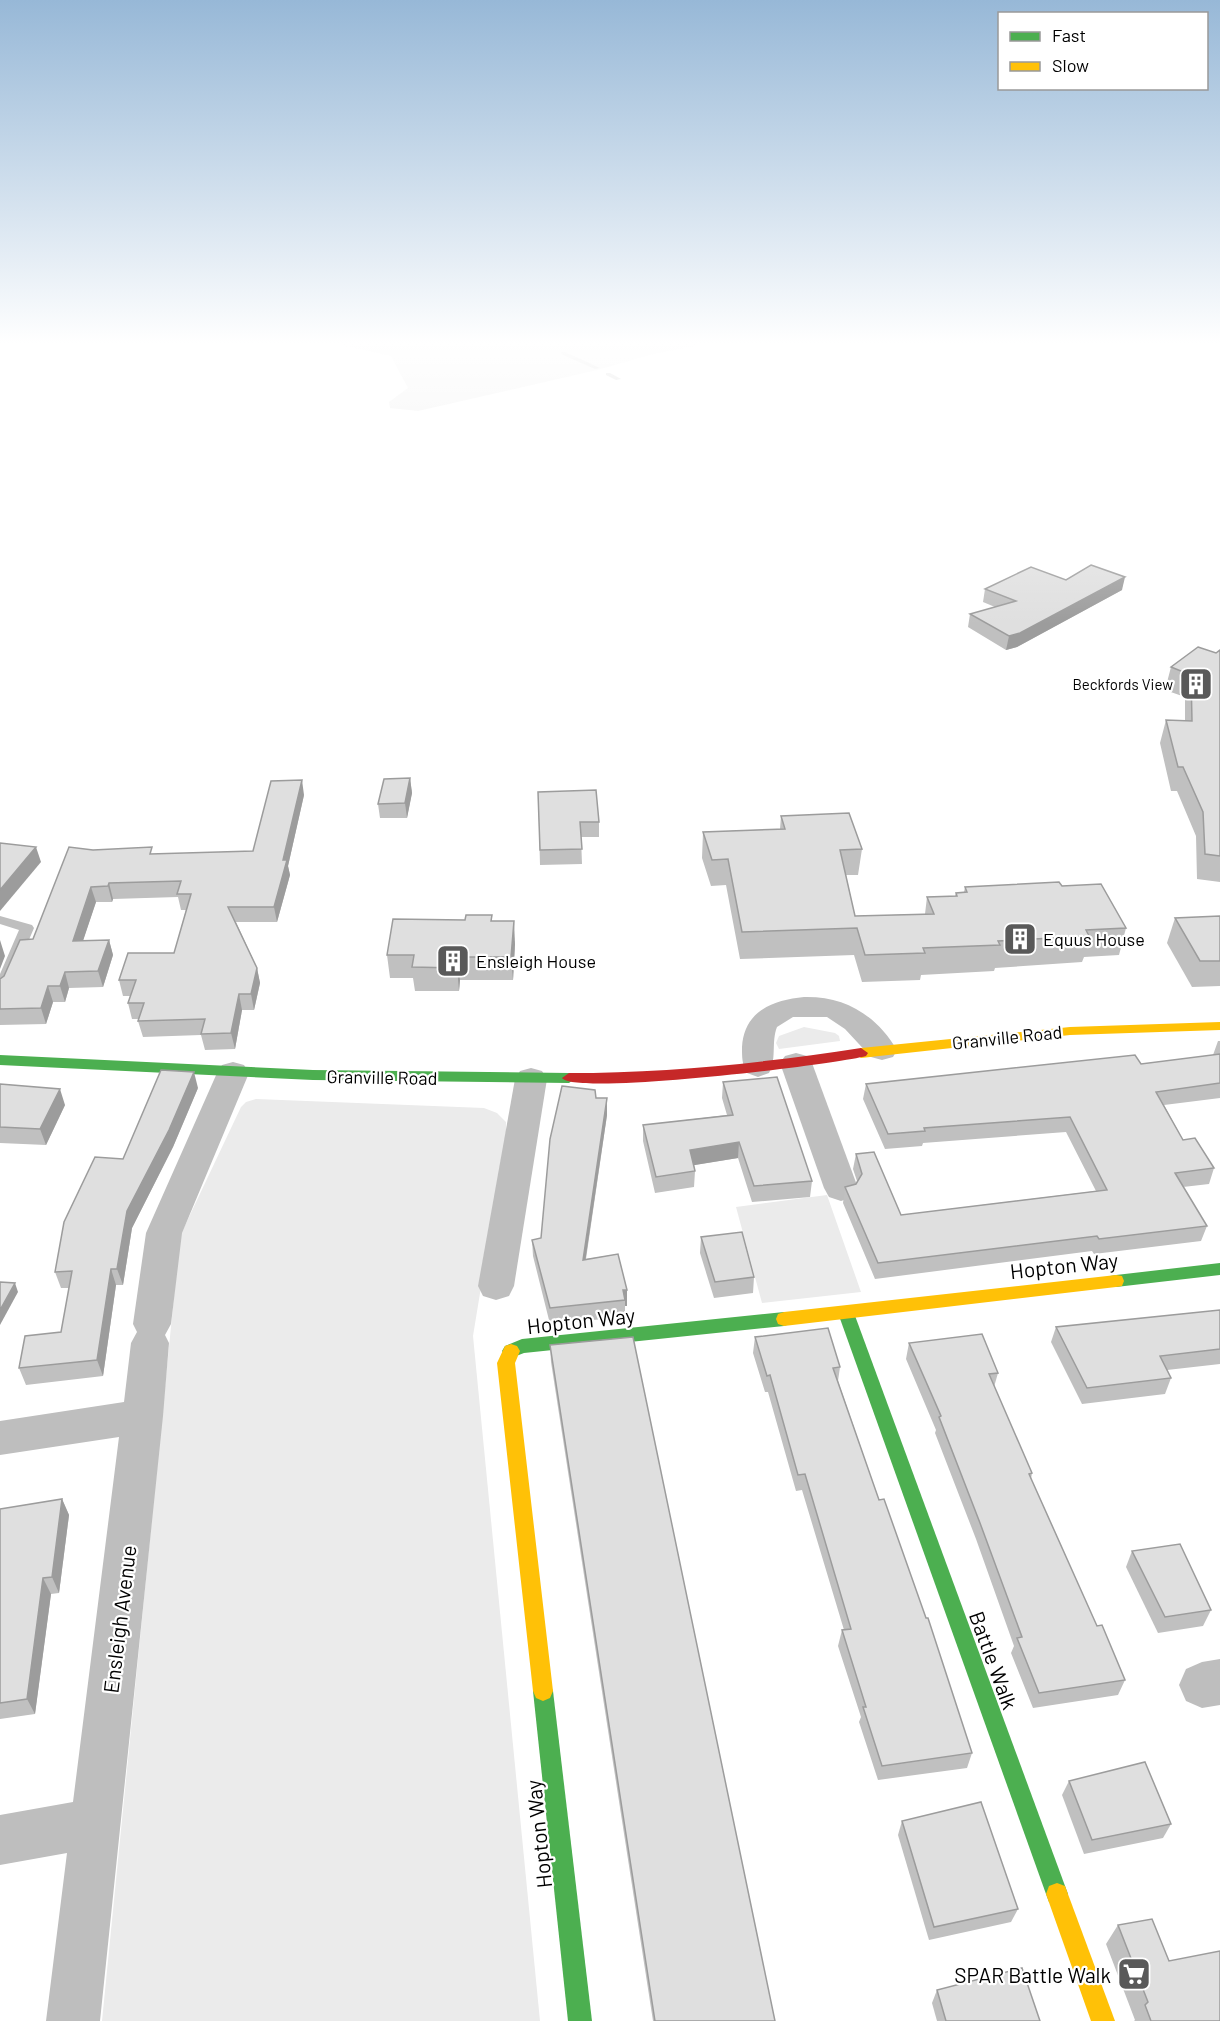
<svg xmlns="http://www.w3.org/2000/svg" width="1220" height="2021" viewBox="0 0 1220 2021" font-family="Barlow,sans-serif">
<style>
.green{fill:#ebebeb}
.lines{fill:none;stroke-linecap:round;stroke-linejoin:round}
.stream{fill:#bebebe;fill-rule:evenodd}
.lane{fill:#bebebe;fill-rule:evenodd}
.street{fill:#bebebe;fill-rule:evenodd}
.fast{fill:#4caf50;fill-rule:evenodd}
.slow{fill:#ffc107;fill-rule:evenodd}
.jam{fill:#c62828;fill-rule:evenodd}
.wall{fill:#c0c0c0}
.shaded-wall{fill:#9c9c9c}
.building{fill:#dfdfdf;stroke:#9c9c9c;stroke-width:1.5}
.labels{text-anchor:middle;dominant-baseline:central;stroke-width:4.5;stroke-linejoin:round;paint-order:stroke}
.far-poi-label{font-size:15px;fill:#000;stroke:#fff;text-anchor:end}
.poi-label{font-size:18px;fill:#000;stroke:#fff;text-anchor:start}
.street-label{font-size:18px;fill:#000;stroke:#fff}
.near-street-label{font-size:21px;fill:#000;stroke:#fff}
.near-poi-label{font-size:21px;fill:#000;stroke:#fff;text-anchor:end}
</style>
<rect width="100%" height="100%" fill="#fff"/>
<g class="green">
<polygon points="327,342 701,342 695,346 653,354 597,370 418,411 390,408 389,402 408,388 391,356"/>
<polygon points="804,1027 835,1033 839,1036 840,1041 779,1049 776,1043 779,1036"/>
<polygon points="256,1099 484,1108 497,1113 506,1122 506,1135 473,1336 540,2021 102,2021 180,1236 241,1107 246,1102"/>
<polygon points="827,1195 861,1292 762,1303 736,1207"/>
</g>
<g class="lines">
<g class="stream">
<polygon points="561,352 565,352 600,368 595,369 561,354"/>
<polygon points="606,373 610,373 621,379 616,380 606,375"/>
</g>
<polygon class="lane" points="0,916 32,925 34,928 7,991 0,996 0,974 19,930 0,924"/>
<g class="street">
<path d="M804,997C845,996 876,1015 897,1050L893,1057L882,1060L871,1057L845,1029L827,1017H793L777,1027C771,1042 777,1060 769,1073L758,1077L747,1073C742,1065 742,1057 742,1047C744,1011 773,1000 804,997Z"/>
<polygon points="796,1053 807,1056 812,1063 858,1188 853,1197 841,1201 829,1197 824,1188 780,1063 785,1056"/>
<polygon points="233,1062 244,1065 249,1073 182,1233 171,1324 165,1335 169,1343 163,1416 100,2021 46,2021 67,1853 0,1865 0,1815 73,1802 119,1437 0,1455 0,1421 124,1402 131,1343 137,1332 133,1324 146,1233 217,1073 222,1065"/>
<polygon points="531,1068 542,1071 547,1079 514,1286 509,1296 496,1300 483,1296 478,1286 515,1079 520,1071"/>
<polygon points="1220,1659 1220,1705 1202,1708 1186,1701 1179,1685 1186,1669 1202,1662"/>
</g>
<g class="fast">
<polygon points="0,1055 313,1070 569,1073 576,1078 569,1083 313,1080 0,1065"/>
<polygon points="1220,1263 1220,1275 1116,1287 1110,1286 1108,1281 1110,1276 1116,1275"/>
<polygon points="846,1306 852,1308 854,1313 1068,1894 1065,1902 1057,1905 1049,1902 1046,1894 838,1313 840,1308"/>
<polygon points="784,1312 790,1314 792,1319 790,1324 784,1326 524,1353 511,1358 505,1356 502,1351 505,1346 522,1339"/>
<polygon points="543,1681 550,1684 553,1691 592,2021 568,2021 533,1691 536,1684"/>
</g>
<g class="slow">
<polygon points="1220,1022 1220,1030 1070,1035 861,1058 854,1053 861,1048 1070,1027"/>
<polygon points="1116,1275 1122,1276 1124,1281 1122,1286 1116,1287 784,1326 778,1324 776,1319 778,1314 784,1312"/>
<polygon points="511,1344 517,1346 520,1351 515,1363 553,1691 550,1698 543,1701 536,1698 533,1691 497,1363 505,1346"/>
<polygon points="1057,1883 1065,1886 1115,2021 1091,2021 1046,1894 1049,1886"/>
</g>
<path class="jam" d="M861,1048L868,1053L866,1056C833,1065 575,1096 562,1078L569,1073C667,1073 764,1063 861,1048Z"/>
</g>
<g class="wall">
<polygon points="1066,580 1122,590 1017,647 1006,650 968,627 970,614 995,607 983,602 985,589"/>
<polygon points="1220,650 1220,882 1197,879 1196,836 1177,791 1171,791 1160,743 1166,720 1185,721 1185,697 1165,690 1171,667 1216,653"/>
<polygon points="410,778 412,793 407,818 380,818 378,804"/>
<polygon points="538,792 599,822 599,837 581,837 582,864 540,865"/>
<polygon points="304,795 288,866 290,875 277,922 236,922 257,968 260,983 254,1010 242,1010 235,1049 205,1050 201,1035 143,1037 138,1021 139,1019 132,1019 128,1003 130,996 123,996 119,980 174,953 186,910 181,910 178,897 113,899 112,902 96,902 83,940 109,940 113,955 103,987 69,988 65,1002 53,1002 46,1024 0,1025 0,979 4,976 33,939 93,850 153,854 253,851"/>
<polygon points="781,816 862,849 858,875 846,875 855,916 925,914 927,897 955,896 956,893 964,892 965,887 1062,886 1126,928 1119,955 1084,957 1082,962 995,968 994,971 921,975 920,980 862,982 854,955 740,959 726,885 711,886 702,858 703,832 780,829"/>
<polygon points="492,915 492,921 515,944 513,980 460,980 459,991 415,991 413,978 390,978 387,955 465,920"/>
<polygon points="1220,916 1220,986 1192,987 1167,943 1175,918"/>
<polygon points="1218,1041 1220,1041 1220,1098 1164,1105 1183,1140 1214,1168 1209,1184 1183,1187 1207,1226 1201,1241 1094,1254 1092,1251 875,1279 843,1203 845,1187 856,1184 857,1181 853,1169 856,1154 901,1215 1096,1191 1066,1132 923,1143 922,1146 885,1149 863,1099 866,1084 1141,1064 1213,1055"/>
<polygon points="723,1082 812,1181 810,1197 752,1202 738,1158 694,1165 695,1171 694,1187 655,1193 643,1141 643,1125 727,1115 722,1098"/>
<polygon points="0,1084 65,1105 46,1145 0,1143"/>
<polygon points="198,1088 173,1147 132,1228 123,1285 116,1285 103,1376 26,1385 19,1368 61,1332 69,1288 61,1288 55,1272"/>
<polygon points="596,1098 607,1115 586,1259 618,1254 627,1306 625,1306 625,1317 550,1324 533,1256 532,1240 541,1238"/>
<polygon points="701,1237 754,1277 753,1293 714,1298 700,1253"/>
<polygon points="1220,1310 1220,1364 1167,1370 1171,1378 1165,1394 1082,1404 1051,1342 1056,1327"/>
<polygon points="755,1337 840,1367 838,1381 879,1500 972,1753 967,1768 878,1780 859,1722 861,1717 838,1646 842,1630 844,1630 802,1490 796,1491 768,1392 765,1392 753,1353"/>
<polygon points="909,1343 998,1373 994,1387 1032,1473 1031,1479 1097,1626 1125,1680 1118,1695 1033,1708 1011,1653 1014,1646 976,1539 935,1433 936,1430 906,1359"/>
<polygon points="550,1345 775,2021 653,2021 551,1362"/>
<polygon points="62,1499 69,1515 59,1593 51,1594 35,1714 0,1719 0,1509"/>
<polygon points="1132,1551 1211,1610 1203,1626 1158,1633 1126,1567"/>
<polygon points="1069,1781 1171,1824 1163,1838 1084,1854 1062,1795"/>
<polygon points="902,1821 1018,1909 1011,1922 929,1940 898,1835"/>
<polygon points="1118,1925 1169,1961 1220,2021 1134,2021 1135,2020 1106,1944"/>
<polygon points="937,1990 1040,2021 937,2021 932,2003"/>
</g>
<g class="shaded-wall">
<polygon points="1125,577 1122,590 1017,647 1006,650 1009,636"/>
<polygon points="410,778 412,793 407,818 405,803"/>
<polygon points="302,780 304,795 288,866 290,875 277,922 274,907 283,860"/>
<polygon points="36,847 41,862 0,911 0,890"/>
<polygon points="109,883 113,899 112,902 108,886"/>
<polygon points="91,887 96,902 78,956 73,941"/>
<polygon points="514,921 515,944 513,980 511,957"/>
<polygon points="0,940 5,956 0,969"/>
<polygon points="109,940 113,955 103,987 98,971"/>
<polygon points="458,957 460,980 459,991 457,968"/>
<polygon points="257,968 260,983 254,1010 251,994"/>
<polygon points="65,972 69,988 65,1002 60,986"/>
<polygon points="48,986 53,1002 46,1024 41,1008"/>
<polygon points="239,994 242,1010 235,1049 231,1033"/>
<polygon points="194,1072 198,1088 173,1147 132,1228 123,1285 117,1269 127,1211"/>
<polygon points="60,1089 65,1105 46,1145 40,1129"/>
<polygon points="607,1098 607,1115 583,1276 583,1260"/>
<polygon points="739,1142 738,1158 689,1166 690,1150"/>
<polygon points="111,1269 116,1285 103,1376 97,1360"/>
<polygon points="15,1283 18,1292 0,1325 0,1310"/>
<polygon points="623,1290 627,1290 627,1306 625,1306 625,1300"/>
<polygon points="62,1499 69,1515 59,1593 52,1577"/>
<polygon points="43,1578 51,1594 35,1714 27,1699"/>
</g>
<g class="building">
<polygon points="1091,565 1125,577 1020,633 1009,636 970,614 1016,601 985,589 1031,567 1066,580"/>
<polygon points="1198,647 1216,653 1220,650 1220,856 1205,854 1203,812 1183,767 1178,767 1166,720 1192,721 1191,675 1171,667"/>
<polygon points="410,778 405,803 378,804 384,779"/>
<polygon points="302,780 283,860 287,860 274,907 228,907 257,968 251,994 239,994 231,1033 201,1034 205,1019 138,1021 144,1003 128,1003 136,980 119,980 128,953 174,953 191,894 177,894 181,881 109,883 108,886 91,887 73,941 109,940 98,971 65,972 60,986 48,986 41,1008 0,1009 0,979 4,976 20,940 33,939 69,847 93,850 152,847 150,854 253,851 271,781"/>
<polygon points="596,790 599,822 580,822 582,849 540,850 538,792"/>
<polygon points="849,813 862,849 840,850 855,916 934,914 927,897 957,896 956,893 967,892 965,887 1059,882 1062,886 1101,884 1126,928 1086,930 1089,936 998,941 1000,945 923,948 925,953 865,955 857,928 742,932 728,859 712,860 703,832 785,829 781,816"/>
<polygon points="0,843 36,847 0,890"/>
<polygon points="466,915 492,915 491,921 514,921 511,957 458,957 457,968 412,967 414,955 387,955 393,919 465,920"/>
<polygon points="1220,916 1220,961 1200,961 1175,918"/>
<polygon points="1220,1054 1220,1083 1156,1092 1183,1140 1195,1138 1214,1168 1175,1173 1207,1226 1099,1239 1097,1236 878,1263 845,1187 856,1184 862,1174 856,1154 874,1152 901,1215 1107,1190 1070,1117 924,1128 925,1131 888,1134 866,1084 1135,1055 1141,1064"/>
<polygon points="161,1070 194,1072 169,1130 127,1211 117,1269 111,1269 97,1360 19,1368 25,1336 61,1332 72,1271 55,1272 64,1222 95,1157 123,1159"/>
<polygon points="777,1077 812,1181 754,1186 739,1142 690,1150 695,1171 656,1177 643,1125 733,1115 723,1082"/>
<polygon points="0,1084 60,1089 40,1129 0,1127"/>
<polygon points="562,1086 595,1090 596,1098 607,1098 583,1260 618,1254 627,1290 623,1290 625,1300 550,1308 532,1240 541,1238 550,1139"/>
<polygon points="742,1232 754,1277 715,1282 701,1237"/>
<polygon points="0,1282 15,1283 0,1310"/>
<polygon points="1220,1310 1220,1349 1160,1356 1171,1378 1087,1388 1056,1327"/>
<polygon points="828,1328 840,1367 833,1368 879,1500 884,1499 926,1618 928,1618 972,1753 882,1766 863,1707 866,1707 842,1630 851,1629 805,1474 798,1475 770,1375 767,1376 755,1337"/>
<polygon points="982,1334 998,1373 989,1374 1032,1473 1029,1474 1097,1626 1102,1625 1125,1680 1039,1693 1017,1638 1022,1637 980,1523 939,1417 941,1416 909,1343"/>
<polygon points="633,1337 775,2021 655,2021 550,1345"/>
<polygon points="62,1499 52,1577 43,1578 27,1699 0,1703 0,1509"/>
<polygon points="1180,1544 1211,1610 1165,1617 1132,1551"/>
<polygon points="1145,1762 1171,1824 1092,1840 1069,1781"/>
<polygon points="981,1802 1018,1909 934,1927 902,1821"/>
<polygon points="1152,1919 1169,1961 1220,1951 1220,2021 1151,2021 1145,2005 1148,2002 1118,1925"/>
<polygon points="1022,1968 1040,2021 946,2021 937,1990"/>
</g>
<linearGradient id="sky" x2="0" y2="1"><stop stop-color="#97b8d7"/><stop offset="0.55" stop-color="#fff"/><stop offset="1" stop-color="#fff" stop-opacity="0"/></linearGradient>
<rect width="1220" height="624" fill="url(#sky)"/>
<defs>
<symbol id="building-square" viewBox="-11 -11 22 22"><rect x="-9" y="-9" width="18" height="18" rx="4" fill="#595959" stroke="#fff"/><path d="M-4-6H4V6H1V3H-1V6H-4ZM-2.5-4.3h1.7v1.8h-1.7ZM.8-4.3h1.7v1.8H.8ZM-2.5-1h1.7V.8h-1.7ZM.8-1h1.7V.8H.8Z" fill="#fff"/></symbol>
<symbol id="supermarket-square" viewBox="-11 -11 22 22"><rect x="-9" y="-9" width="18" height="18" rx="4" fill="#595959" stroke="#fff"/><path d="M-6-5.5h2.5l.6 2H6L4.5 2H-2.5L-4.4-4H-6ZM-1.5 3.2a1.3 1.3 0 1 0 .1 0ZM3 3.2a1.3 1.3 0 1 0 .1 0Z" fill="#fff"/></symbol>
</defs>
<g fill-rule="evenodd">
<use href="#building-square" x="1177" y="665" width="38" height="38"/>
<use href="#building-square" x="1001" y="920" width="38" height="38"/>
<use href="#building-square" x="434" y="942" width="38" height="38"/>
<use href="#supermarket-square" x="1115" y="1955" width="38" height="38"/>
</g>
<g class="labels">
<g class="far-poi-label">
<text x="1173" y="684">Beckfords View</text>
</g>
<g class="poi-label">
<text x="1043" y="939">Equus House</text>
<text x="476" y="961">Ensleigh House</text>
</g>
<g class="street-label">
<text transform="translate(1007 1037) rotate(-6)">Granville Road</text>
<text transform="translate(382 1077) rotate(1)">Granville Road</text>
</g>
<g class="near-street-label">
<text transform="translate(1064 1265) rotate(-6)">Hopton Way</text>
<text transform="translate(581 1320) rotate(-6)">Hopton Way</text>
<text transform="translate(119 1619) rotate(-83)">Ensleigh Avenue</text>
<text transform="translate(994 1660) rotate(70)">Battle Walk</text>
<text transform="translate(538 1834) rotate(-96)">Hopton Way</text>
</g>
<g class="near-poi-label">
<text x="1111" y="1974">SPAR Battle Walk</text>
</g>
</g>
<rect x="998" y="12" width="210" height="78" fill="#ffffff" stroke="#999999" stroke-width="1.5"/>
<rect x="1010" y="32" width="30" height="9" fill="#4caf50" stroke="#999999" stroke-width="1.5"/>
<text x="1052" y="42" font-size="18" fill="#000000">Fast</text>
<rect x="1010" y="62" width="30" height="9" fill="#ffc107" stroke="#999999" stroke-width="1.5"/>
<text x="1052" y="72" font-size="18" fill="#000000">Slow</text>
</svg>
